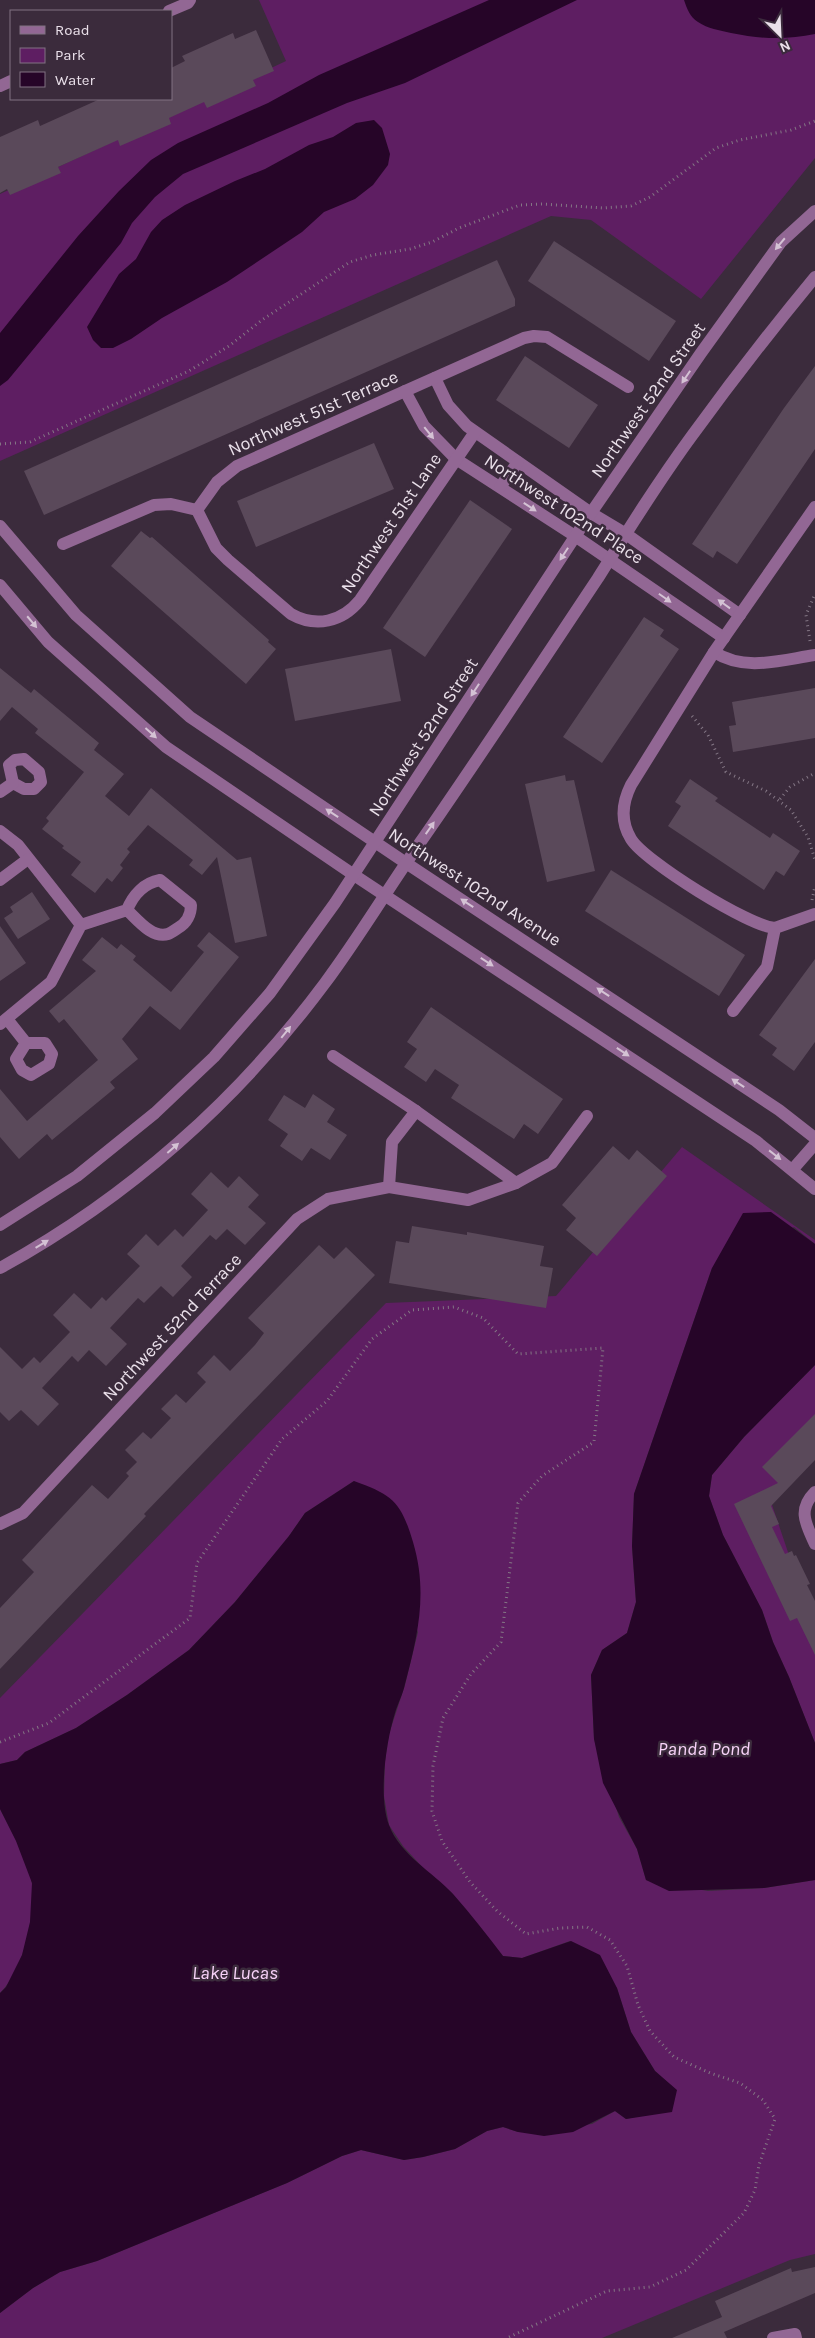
<svg xmlns="http://www.w3.org/2000/svg" width="815" height="2338" viewBox="0 0 815 2338" font-family="Karla,sans-serif">
<style>
.green{fill:#5e1e62}
.water{fill:#260528}
.building{fill:#5a495a}
.lines{fill:none;stroke-linecap:round;stroke-linejoin:round}
.path{stroke:#847785;stroke-width:3;stroke-dasharray:1 4;stroke-linecap:butt}
.minor{stroke:#926794;stroke-width:12}
.oneway{fill:#d4c2d4}
.labels{text-anchor:middle;dominant-baseline:central;stroke-width:5;stroke-linejoin:round;paint-order:stroke}
.street-label{font-size:18px;fill:#eae0ea;stroke:#3b2b3c}
.water-label{font-size:19px;font-style:italic;fill:#f8d3f9;stroke:#3b2b3c}
</style>
<rect width="100%" height="100%" fill="#3b2b3c"/>
<g class="green">
<polygon points="259,0 815,0 815,158 701,299 591,220 551,216 0,461 0,194 286,61"/>
<polygon points="682,1147 815,1240 815,1244 794,1227 712,1268 634,1494 632,1546 636,1602 627,1633 602,1650 591,1675 594,1739 619,1817 637,1849 646,1880 708,1891 764,1888 815,1880 815,2254 790,2260 602,2338 0,2338 0,2313 33,2288 60,2272 97,2261 287,2183 342,2156 361,2150 404,2160 423,2157 455,2149 487,2131 503,2127 518,2132 592,2124 615,2111 626,2119 645,2115 676,2090 655,2071 631,2032 617,1988 570,1941 522,1958 503,1956 452,1893 425,1870 403,1846 389,1825 384,1796 385,1761 389,1734 405,1685 418,1632 354,1481 305,1513 289,1536 235,1602 189,1650 127,1695 76,1728 25,1752 17,1760 0,1764 0,1698 386,1303 556,1296"/>
<polygon points="815,1365 815,1438 769,1496 815,1632 815,1743 789,1677 773,1642 762,1610 723,1535 709,1496 712,1475 744,1437"/>
<path d="M0,1809C10,1829 30,1863 32,1884C35,1917 24,1970 0,1993Z"/>
</g>
<g class="water">
<polygon points="489,0 577,0 405,83 347,103 183,174 155,197 132,223 121,243 8,380 0,386 0,333 78,236 119,191 151,160 178,143 268,103 319,75"/>
<path d="M684,0H815V34C786,40 760,39 731,33C719,30 708,29 698,22C690,17 687,9 684,0Z"/>
<polygon points="374,120 382,128 390,154 388,165 373,185 355,199 324,212 302,232 227,282 162,318 131,339 113,348 101,348 93,340 87,327 119,274 136,259 151,232 162,220 185,205 235,181 265,169 309,145 333,137 356,123"/>
<polygon points="771,1212 815,1244 815,1365 744,1437 712,1475 709,1496 723,1535 762,1610 773,1642 789,1677 815,1743 815,1880 764,1888 669,1891 646,1880 637,1849 603,1783 594,1739 591,1675 602,1650 627,1633 636,1602 632,1546 634,1494 712,1268 743,1213"/>
<path d="M354,1481C393,1495 401,1502 413,1542C428,1592 418,1635 405,1684C403,1694 398,1703 395,1713C386,1742 378,1796 389,1825C400,1855 433,1872 453,1894C471,1914 487,1935 503,1956L522,1958L571,1941L600,1955L617,1988L631,2032L655,2071L677,2090L672,2112L626,2119L615,2111L573,2132L544,2136L518,2132L503,2127L487,2131L455,2149L423,2157L404,2160L361,2150L342,2156L287,2183L97,2261L60,2272L33,2288L0,2313V1993L6,1987L22,1955L30,1922L32,1883L16,1841L0,1809V1764L17,1760L25,1752L76,1728L127,1695L189,1650L235,1602L289,1536L305,1513Z"/>
</g>
<g class="building">
<polygon points="256,30 274,71 253,80 256,86 207,108 204,102 169,118 171,124 120,146 118,140 58,167 61,173 10,195 7,189 0,193 0,137 38,120 40,126 100,99 171,99 171,68 185,61 182,56 233,33 235,39"/>
<polygon points="554,241 676,321 649,361 528,281"/>
<polygon points="497,260 515,299 515,306 44,515 24,471"/>
<polygon points="525,356 598,405 569,448 496,400"/>
<polygon points="815,366 815,449 737,564 717,551 713,558 692,544 784,408"/>
<polygon points="374,443 394,489 256,547 237,501"/>
<polygon points="470,500 512,529 425,657 383,628"/>
<polygon points="141,531 150,538 152,537 202,581 269,640 268,642 276,649 246,684 111,566"/>
<polygon points="644,617 664,630 660,636 679,649 602,763 563,737"/>
<polygon points="391,649 401,701 295,721 285,669"/>
<polygon points="0,668 31,693 34,689 99,743 94,750 124,774 105,796 129,816 151,788 237,860 251,857 267,936 235,943 217,857 202,875 189,865 193,860 148,825 127,849 130,852 120,865 123,868 112,882 107,878 95,893 71,875 81,862 62,848 64,846 42,829 49,821 46,818 84,772 35,733 38,729 12,707 0,721"/>
<polygon points="815,688 815,738 733,752 729,726 736,725 732,702"/>
<polygon points="565,775 566,781 574,780 595,871 547,882 525,784"/>
<polygon points="690,779 718,798 715,801 770,838 773,833 800,851 784,876 776,871 764,890 668,826 681,806 675,802"/>
<polygon points="611,870 745,955 719,996 585,911"/>
<polygon points="32,892 50,919 18,939 4,918 13,912 10,907"/>
<polygon points="0,926 26,963 0,981"/>
<polygon points="209,932 239,957 180,1030 150,1006 122,1039 138,1059 110,1082 115,1088 52,1140 47,1134 19,1159 0,1137 0,1089 27,1121 98,1060 64,1019 59,1023 49,1011 96,971 82,960 102,937 117,949 121,944 136,956 133,960 171,992 204,952 197,946"/>
<polygon points="815,959 815,1042 794,1071 772,1055 777,1048 759,1035"/>
<polygon points="431,1007 563,1099 538,1134 524,1124 514,1139 451,1098 459,1085 435,1069 426,1082 404,1067 417,1049 407,1042"/>
<polygon points="313,1094 335,1109 327,1122 347,1135 330,1160 311,1148 302,1161 280,1146 288,1134 268,1120 284,1095 305,1108"/>
<polygon points="613,1146 629,1160 637,1150 667,1176 597,1256 566,1230 576,1218 562,1205"/>
<polygon points="211,1172 228,1188 239,1176 259,1195 248,1207 266,1223 245,1245 227,1229 216,1240 210,1235 181,1266 192,1277 173,1297 161,1286 144,1303 138,1298 110,1328 127,1344 106,1366 89,1350 78,1362 72,1356 42,1388 59,1404 38,1426 21,1410 9,1421 0,1412 0,1347 22,1369 34,1357 40,1363 70,1332 53,1315 74,1293 91,1309 102,1297 106,1301 140,1266 127,1254 146,1234 158,1246 175,1229 183,1237 208,1210 191,1194"/>
<polygon points="412,1226 467,1235 467,1232 544,1246 540,1266 553,1268 546,1308 389,1283 396,1241 409,1243"/>
<polygon points="319,1245 334,1259 346,1247 375,1275 144,1514 146,1516 0,1669 0,1608 34,1572 22,1560 92,1485 108,1499 129,1476 126,1473 137,1462 125,1450 143,1432 151,1439 171,1418 161,1409 176,1394 186,1403 206,1382 197,1373 214,1355 230,1371 255,1345 264,1333 248,1318"/>
<polygon points="815,1414 815,1460 771,1506 779,1524 772,1527 785,1554 792,1551 794,1556 796,1555 810,1584 807,1585 815,1601 815,1655 797,1618 790,1621 734,1504 778,1483 762,1467"/>
<polygon points="815,2267 815,2293 724,2332 727,2338 672,2338 722,2317 715,2301 791,2268 792,2272"/>
</g>
<g class="lines">
<g class="path">
<polyline points="0,444 30,442 189,371 229,346 262,320 350,262 373,255 410,249 432,242 459,228 520,205 542,204 603,208 631,206 650,197 716,148 740,140 791,130 815,121"/>
<polyline points="810,641 806,615 815,594"/>
<polyline points="692,716 708,735 726,772 766,791 791,810 808,837 815,860"/>
<polyline points="780,799 790,787 815,773"/>
<polyline points="812,900 815,886"/>
<polyline points="0,1742 49,1723 190,1618 197,1563 282,1439 327,1401 372,1339 412,1310 454,1307 483,1318 518,1354 603,1348 594,1442 542,1476 518,1503 501,1642 471,1674 443,1718 433,1766 432,1811 442,1841 470,1882 497,1911 526,1934 560,1928 587,1927 610,1940 627,1966 638,2005 650,2031 674,2057 710,2073 740,2083 763,2100 775,2119 759,2165 755,2190 744,2213 686,2270 650,2287 607,2291 507,2338"/>
</g>
<g class="minor">
<polyline points="169,11 188,3 190,0"/>
<polyline points="0,86 11,81"/>
<polyline points="435,378 448,405 467,426 591,513 626,534 740,615"/>
<polyline points="405,391 424,426 456,459 575,536 724,638"/>
<polyline points="500,487 518,462"/>
<path d="M197,510L216,548L228,560L291,614C316,628 342,622 360,600L475,432"/>
<polyline points="0,526 76,615 190,717 406,863 779,1110 815,1138"/>
<polyline points="63,544 154,505 171,504 197,510 217,482 237,466 524,338 534,336 547,337 628,387"/>
<polyline points="0,585 48,642 166,747 354,875 756,1141 815,1189"/>
<path d="M714,652C745,672 781,660 815,655"/>
<polygon points="24,759 39,772 41,782 34,789 24,789 13,783 9,765 15,760"/>
<polyline points="0,792 13,783"/>
<polyline points="0,831 18,845 81,925"/>
<polyline points="0,880 28,859"/>
<path d="M775,928C750,927 644,861 631,839C620,821 622,803 631,785L714,652L815,507"/>
<polyline points="733,1011 767,967 775,928 815,914"/>
<polyline points="7,1019 26,1043 45,1043 52,1054 49,1064 31,1075 22,1070 16,1059 26,1043"/>
<path d="M0,1024L51,982L81,925L127,910C133,895 144,883 160,880L191,905C191,914 187,923 178,928C175,930 171,933 168,934C152,939 137,919 127,910"/>
<polyline points="333,1056 416,1111 516,1183"/>
<polyline points="793,1169 815,1144"/>
<polyline points="389,1187 392,1142 416,1111"/>
<polyline points="0,1225 77,1176 155,1113 214,1057 270,993 335,903 582,526 701,353 781,242 815,211"/>
<path d="M0,1268C128,1198 238,1100 325,983C360,936 390,885 424,837C483,752 540,665 598,578C628,530 658,482 691,437C731,382 772,329 815,277"/>
<path d="M815,1492C797,1510 806,1524 815,1544"/>
<polyline points="0,1524 23,1513 297,1219 328,1199 389,1187 468,1200 516,1183 552,1163 587,1116"/>
<polyline points="773,2338 795,2334 796,2338"/>
</g>
</g>
<defs><path id="oneway-solid" d="M-6-.8H1V-3.2L6.5 0L1 3.2V.8H-6Z" transform="scale(1.25)"/></defs>
<g class="oneway">
<use href="#oneway-solid" transform="translate(780 244) rotate(130)"/>
<use href="#oneway-solid" transform="translate(686 377) rotate(124)"/>
<use href="#oneway-solid" transform="translate(429 433) rotate(51)"/>
<use href="#oneway-solid" transform="translate(530 507) rotate(33)"/>
<use href="#oneway-solid" transform="translate(564 554) rotate(123)"/>
<use href="#oneway-solid" transform="translate(665 598) rotate(35)"/>
<use href="#oneway-solid" transform="translate(724 604) rotate(-144)"/>
<use href="#oneway-solid" transform="translate(32 622) rotate(50)"/>
<use href="#oneway-solid" transform="translate(475 690) rotate(123)"/>
<use href="#oneway-solid" transform="translate(151 733) rotate(42)"/>
<use href="#oneway-solid" transform="translate(332 813) rotate(-146)"/>
<use href="#oneway-solid" transform="translate(430 828) rotate(-55)"/>
<use href="#oneway-solid" transform="translate(467 903) rotate(-147)"/>
<use href="#oneway-solid" transform="translate(487 962) rotate(33)"/>
<use href="#oneway-solid" transform="translate(603 992) rotate(-146)"/>
<use href="#oneway-solid" transform="translate(286 1032) rotate(-51)"/>
<use href="#oneway-solid" transform="translate(623 1052) rotate(34)"/>
<use href="#oneway-solid" transform="translate(738 1083) rotate(-146)"/>
<use href="#oneway-solid" transform="translate(173 1148) rotate(-41)"/>
<use href="#oneway-solid" transform="translate(775 1155) rotate(38)"/>
<use href="#oneway-solid" transform="translate(42 1244) rotate(-31)"/>
</g>
<g class="labels">
<g class="street-label">
<text transform="translate(648 400) rotate(-55)">Northwest 52nd Street</text>
<text transform="translate(313 413) rotate(-24)">Northwest 51st Terrace</text>
<text transform="translate(564 509) rotate(33)">Northwest 102nd Place</text>
<text transform="translate(391 523) rotate(-56)">Northwest 51st Lane</text>
<text transform="translate(423 737) rotate(-57)">Northwest 52nd Street</text>
<text transform="translate(475 887) rotate(33)">Northwest 102nd Avenue</text>
<text transform="translate(172 1327) rotate(-47)">Northwest 52nd Terrace</text>
</g>
<g class="water-label">
<text x="704" y="1749">Panda Pond</text>
<text x="235" y="1973">Lake Lucas</text>
</g>
</g>
<rect x="10" y="10" width="162" height="90" fill="#3b2b3c" stroke="#817382"/>
<rect x="20" y="26" width="25" height="8" fill="#926794" stroke="#817382"/>
<text x="55" y="35" font-size="15" fill="#eae0ea">Road</text>
<rect x="20" y="48" width="25" height="15" fill="#5e1e62" stroke="#817382"/>
<text x="55" y="60" font-size="15" fill="#eae0ea">Park</text>
<rect x="20" y="72" width="25" height="15" fill="#260528" stroke="#817382"/>
<text x="55" y="85" font-size="15" fill="#eae0ea">Water</text>
<g transform="translate(780 35) rotate(156)" stroke="#3b2b3c" stroke-width="4" paint-order="stroke">
<path d="M0-4L9 19L0 12L-9 19Z" fill="#eae0ea"/>
<text y="-8" font-size="14" font-weight="bold" text-anchor="middle" fill="#eae0ea">N</text>
</g>
</svg>
